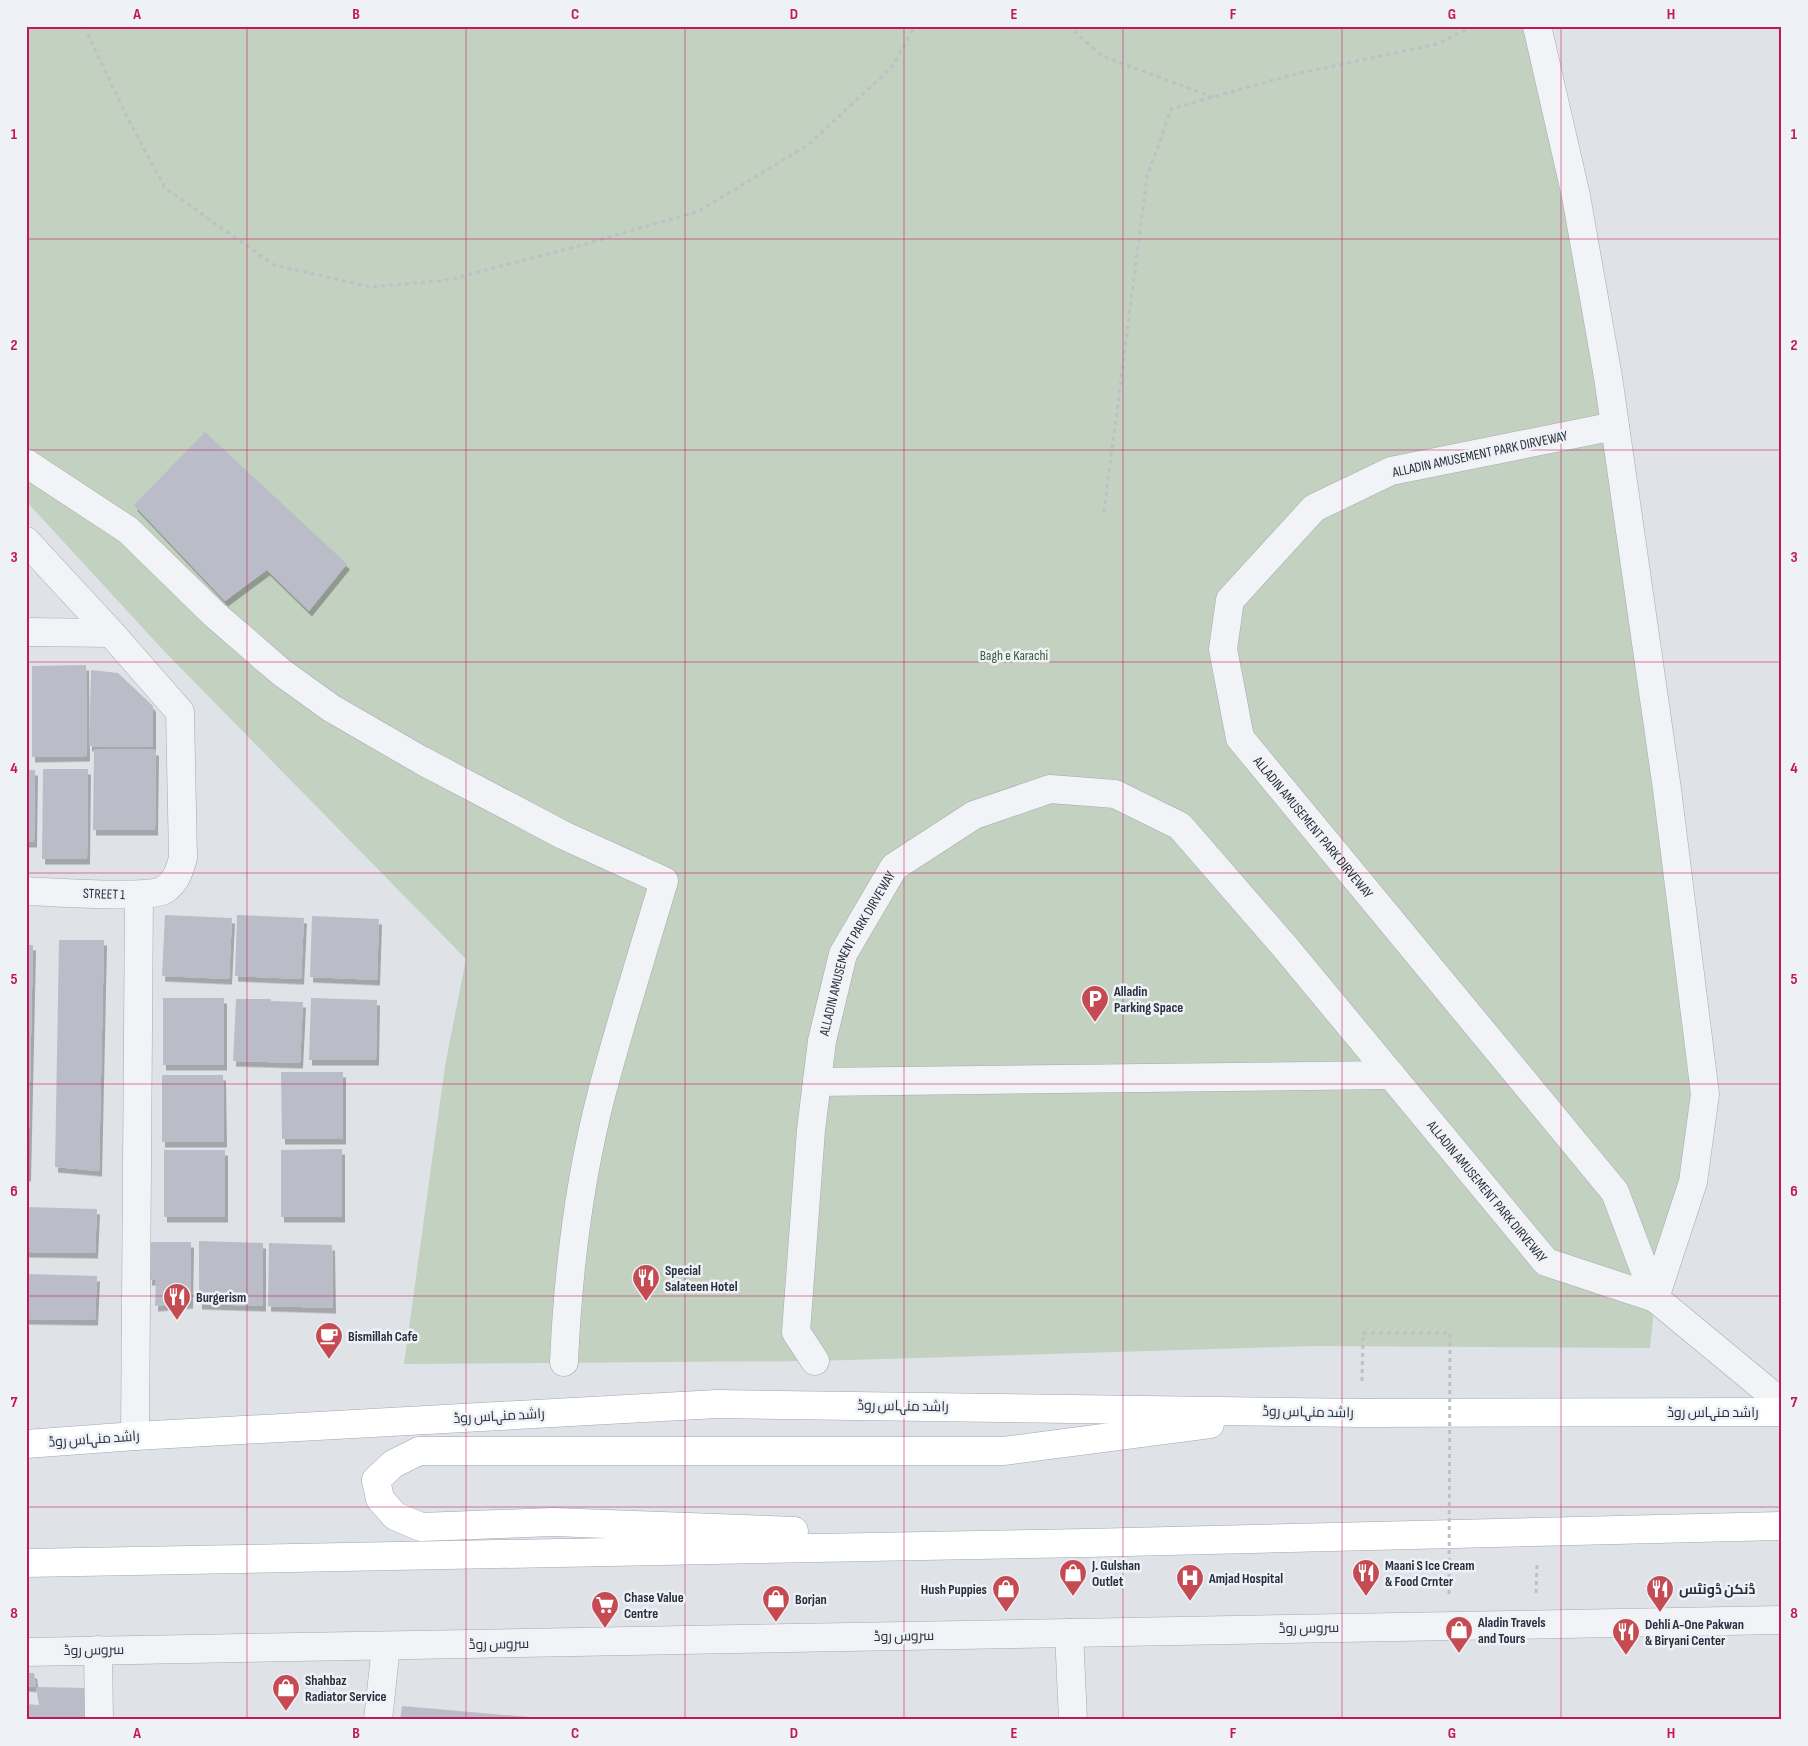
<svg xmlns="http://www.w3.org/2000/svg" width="1808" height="1746" viewBox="0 0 1808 1746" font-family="'Sofia Sans Condensed',Cairo,sans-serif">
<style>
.green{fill:#c3d1c1}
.building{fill:#babdc7;filter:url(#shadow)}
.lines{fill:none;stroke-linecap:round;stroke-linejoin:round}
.minor-casing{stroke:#a5a9b1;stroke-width:29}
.major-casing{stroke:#9fa5b2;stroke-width:29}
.path{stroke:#bec0c6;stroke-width:3;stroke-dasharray:4 4;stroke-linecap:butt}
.minor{stroke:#f2f3f6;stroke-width:28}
.major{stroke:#fff;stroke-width:28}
.path-bridge{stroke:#bec0c6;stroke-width:3;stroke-dasharray:4 4;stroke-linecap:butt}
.grid{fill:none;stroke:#c2185b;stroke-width:1;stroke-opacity:0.55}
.labels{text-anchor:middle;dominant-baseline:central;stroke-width:5;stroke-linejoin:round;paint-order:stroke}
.street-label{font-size:14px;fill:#292f3e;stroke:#eef1f5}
.park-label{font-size:14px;fill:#3a5937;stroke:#eef1f5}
.poi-label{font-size:14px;font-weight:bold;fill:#292f3e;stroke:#eef1f5;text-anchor:start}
.neatline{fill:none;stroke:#c2185b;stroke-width:2}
.grid-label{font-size:16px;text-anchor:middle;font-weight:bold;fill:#c2185b}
</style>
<defs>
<filter id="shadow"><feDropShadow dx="3" dy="5.5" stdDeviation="0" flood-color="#0004"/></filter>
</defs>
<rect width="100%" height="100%" fill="#dfe2e7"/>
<polygon class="green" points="26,26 1537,26 1576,196 1705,1094 1655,1298 1650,1348 1315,1346 815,1361 404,1364 445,1066 466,959 165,652 26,501"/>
<g class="building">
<polygon points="205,432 347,564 309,611 267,570 225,601 134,505"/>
<polygon points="86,665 87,756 32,757 32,666"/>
<polygon points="91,670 118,673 153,706 153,747 89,746"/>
<polygon points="94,749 156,750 155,830 93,830"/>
<polygon points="43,769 88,769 87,859 42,859"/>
<polygon points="26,770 35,770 34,842 26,842"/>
<polygon points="165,915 232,918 229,979 162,976"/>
<polygon points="237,915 304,918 301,979 235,976"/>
<polygon points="312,916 379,919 377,980 310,977"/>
<polygon points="59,940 104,940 99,1171 55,1167"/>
<polygon points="26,945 33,945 28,1176 26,1176"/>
<rect x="163" y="998" width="61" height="67"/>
<polygon points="311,998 377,1000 376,1060 309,1060"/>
<polygon points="236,999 271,999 271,1001 303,1002 300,1063 233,1061"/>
<polygon points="281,1072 343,1072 343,1139 282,1139"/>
<polygon points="162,1075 223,1075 224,1142 162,1142"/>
<polygon points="342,1149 342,1217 281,1217 281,1150"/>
<rect x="164" y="1150" width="61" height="67"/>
<polygon points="26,1207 97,1209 95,1253 26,1252"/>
<polygon points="199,1241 263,1243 263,1306 199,1304"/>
<polygon points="150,1242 191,1242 190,1303 155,1306 156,1280 149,1280"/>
<polygon points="269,1243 332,1245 333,1308 268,1306"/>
<polygon points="26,1274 97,1276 95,1320 26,1319"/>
<polygon points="26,1673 34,1673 36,1687 26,1686"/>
<polygon points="36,1687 89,1688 94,1720 26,1720 26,1704 39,1705"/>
<polygon points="402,1706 540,1718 540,1720 400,1720"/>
</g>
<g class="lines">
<defs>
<g id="minor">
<polyline points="1537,26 1576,196 1608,377 1667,789 1705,1094 1693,1182 1655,1298 1782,1403"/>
<path id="s1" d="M1615,426L1391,471L1314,508L1230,600L1223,649L1240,738L1615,1192L1655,1298"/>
<path d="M26,463L128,530L214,614L281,672L331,708L421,760L563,835L664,881C643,951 621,1021 602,1092C579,1180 568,1271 564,1362"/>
<path d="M26,541L111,633L180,712L183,858C179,872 176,882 164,890C152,899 48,892 26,891"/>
<polyline points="26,632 111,633"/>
<polyline points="817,1082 1391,1075"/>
<path id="s2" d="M815,1361L796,1332L811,1130L822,1041L843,954L894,867L974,815L1050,789L1115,794L1180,826L1285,947L1546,1262L1655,1298"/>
<polyline points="135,1436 139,895"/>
<polyline points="1069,1633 1073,1720"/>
<polyline points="98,1650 99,1720"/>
<polyline points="26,1652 1782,1620"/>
<polyline points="378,1720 386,1646"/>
</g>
<g id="major">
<polyline points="26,1444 135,1436 717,1404 1362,1413 1782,1412"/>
<polyline points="794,1531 553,1522 421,1527 395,1516 380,1499 376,1480 393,1464 419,1451 1003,1451 1210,1424"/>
<polyline points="26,1563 1086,1543 1782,1526"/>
</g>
</defs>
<use href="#minor" class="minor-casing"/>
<use href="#major" class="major-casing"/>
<g class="path">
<polyline points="85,26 90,39 126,115 165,188 274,265 371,287 448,280 575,247 699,211 808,145 891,68 915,26"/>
<polyline points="1068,26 1102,56 1213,97"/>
<polyline points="1104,512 1147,177 1171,109 1291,75 1437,44 1474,26"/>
<polyline points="1362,1381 1363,1333 1450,1333"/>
<polyline points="1536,1593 1537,1562"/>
</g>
<use href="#minor" class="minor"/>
<use href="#major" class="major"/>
<polyline class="path-bridge" points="1449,1594 1450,1333"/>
</g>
<path class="grid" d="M247,26V1720M466,26V1720M685,26V1720M904,26V1720M1123,26V1720M1342,26V1720M1561,26V1720M26,239H1782M26,450H1782M26,662H1782M26,873H1782M26,1084H1782M26,1296H1782M26,1507H1782"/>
<defs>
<symbol id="parking-pin" viewBox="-11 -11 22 30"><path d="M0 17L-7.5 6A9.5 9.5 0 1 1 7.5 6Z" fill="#c64a52" stroke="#eef1f5"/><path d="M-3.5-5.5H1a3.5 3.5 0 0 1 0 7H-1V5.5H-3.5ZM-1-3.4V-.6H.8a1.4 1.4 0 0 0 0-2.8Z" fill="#fff"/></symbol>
<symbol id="restaurant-pin" viewBox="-11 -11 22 30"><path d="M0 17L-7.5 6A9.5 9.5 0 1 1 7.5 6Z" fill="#c64a52" stroke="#eef1f5"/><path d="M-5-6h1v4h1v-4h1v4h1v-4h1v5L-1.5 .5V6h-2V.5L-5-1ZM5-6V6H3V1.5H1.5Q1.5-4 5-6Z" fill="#fff"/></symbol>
<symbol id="cafe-pin" viewBox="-11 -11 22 30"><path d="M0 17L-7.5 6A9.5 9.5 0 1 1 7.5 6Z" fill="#c64a52" stroke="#eef1f5"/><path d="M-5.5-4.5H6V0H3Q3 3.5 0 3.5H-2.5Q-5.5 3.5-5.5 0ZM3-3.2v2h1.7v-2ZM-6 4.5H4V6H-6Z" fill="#fff"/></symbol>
<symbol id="shop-pin" viewBox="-11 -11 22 30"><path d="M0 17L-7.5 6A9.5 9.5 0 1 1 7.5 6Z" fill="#c64a52" stroke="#eef1f5"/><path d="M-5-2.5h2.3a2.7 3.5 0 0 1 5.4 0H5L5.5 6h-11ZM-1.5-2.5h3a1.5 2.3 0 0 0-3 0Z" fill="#fff"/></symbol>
<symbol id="hospital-pin" viewBox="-11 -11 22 30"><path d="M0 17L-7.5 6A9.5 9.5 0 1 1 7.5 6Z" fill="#c64a52" stroke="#eef1f5"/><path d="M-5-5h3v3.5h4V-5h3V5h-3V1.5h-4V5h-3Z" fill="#fff"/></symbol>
<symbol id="supermarket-pin" viewBox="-11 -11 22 30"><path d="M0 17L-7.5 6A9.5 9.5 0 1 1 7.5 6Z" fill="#c64a52" stroke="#eef1f5"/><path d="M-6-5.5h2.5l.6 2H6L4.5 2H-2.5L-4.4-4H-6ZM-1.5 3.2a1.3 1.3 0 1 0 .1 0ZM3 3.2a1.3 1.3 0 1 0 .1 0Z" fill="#fff"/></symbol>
</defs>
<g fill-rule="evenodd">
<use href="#parking-pin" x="1079" y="983" width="32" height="43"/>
<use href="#restaurant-pin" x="630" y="1262" width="32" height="43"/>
<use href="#restaurant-pin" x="161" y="1281" width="32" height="43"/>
<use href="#cafe-pin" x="313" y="1320" width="32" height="43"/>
<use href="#shop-pin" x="1057" y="1557" width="32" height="43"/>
<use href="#restaurant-pin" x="1350" y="1557" width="32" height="43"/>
<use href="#hospital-pin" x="1174" y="1562" width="32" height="43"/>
<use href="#shop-pin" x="990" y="1573" width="32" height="43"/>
<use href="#restaurant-pin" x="1644" y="1573" width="32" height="43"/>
<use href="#shop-pin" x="760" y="1583" width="32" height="43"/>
<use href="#supermarket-pin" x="589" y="1589" width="32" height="43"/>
<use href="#shop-pin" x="1443" y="1614" width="32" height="43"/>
<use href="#restaurant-pin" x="1610" y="1616" width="32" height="43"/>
<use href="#shop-pin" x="270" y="1672" width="32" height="43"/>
</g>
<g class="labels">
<g class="street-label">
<text transform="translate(1480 454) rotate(-12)">ALLADIN AMUSEMENT PARK DIRVEWAY</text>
<text stroke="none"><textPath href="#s1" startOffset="694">ALLADIN AMUSEMENT PARK DIRVEWAY</textPath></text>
<text transform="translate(104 894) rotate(2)">STREET 1</text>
<text stroke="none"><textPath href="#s2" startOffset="422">ALLADIN AMUSEMENT PARK DIRVEWAY</textPath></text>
<text stroke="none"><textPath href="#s2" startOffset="1308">ALLADIN AMUSEMENT PARK DIRVEWAY</textPath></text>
<text transform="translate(903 1406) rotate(1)">راشد منہاس روڈ</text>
<text transform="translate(1308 1412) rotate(1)">راشد منہاس روڈ</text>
<text x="1713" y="1412">راشد منہاس روڈ</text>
<text transform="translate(499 1416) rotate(-3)">راشد منہاس روڈ</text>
<text transform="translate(94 1439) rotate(-4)">راشد منہاس روڈ</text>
<text transform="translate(1309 1628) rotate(-1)">سروس روڈ</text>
<text transform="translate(904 1636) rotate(-1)">سروس روڈ</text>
<text transform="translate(499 1644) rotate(-1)">سروس روڈ</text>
<text transform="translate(94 1650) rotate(-1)">سروس روڈ</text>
</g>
<g class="park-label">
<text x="1014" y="655">Bagh e Karachi</text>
</g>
<g class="poi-label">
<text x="1114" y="991">Alladin<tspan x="1114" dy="16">Parking Space</tspan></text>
<text x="665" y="1270">Special<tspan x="665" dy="16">Salateen Hotel</tspan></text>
<text x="196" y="1297">Burgerism</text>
<text x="348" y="1336">Bismillah Cafe</text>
<text x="1092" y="1565">J. Gulshan<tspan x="1092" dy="16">Outlet</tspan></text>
<text x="1385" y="1565">Maani S Ice Cream<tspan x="1385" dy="16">&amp; Food Crnter</tspan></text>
<text x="1209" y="1578">Amjad Hospital</text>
<text x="987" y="1589" text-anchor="end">Hush Puppies</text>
<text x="1679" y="1589">ڈنکن ڈونٹس</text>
<text x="624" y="1597">Chase Value<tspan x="624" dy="16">Centre</tspan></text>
<text x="795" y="1599">Borjan</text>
<text x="1478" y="1622">Aladin Travels<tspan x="1478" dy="16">and Tours</tspan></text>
<text x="1645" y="1624">Dehli A-One Pakwan<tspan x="1645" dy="16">&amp; Biryani Center</tspan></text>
<text x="305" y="1680">Shahbaz<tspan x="305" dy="16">Radiator Service</tspan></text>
</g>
</g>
<rect width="1808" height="1746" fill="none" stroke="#eef1f5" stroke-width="55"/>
<rect x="28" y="28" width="1752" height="1690" class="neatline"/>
<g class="grid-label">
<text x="137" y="19">A</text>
<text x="356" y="19">B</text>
<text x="575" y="19">C</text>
<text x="794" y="19">D</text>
<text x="1014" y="19">E</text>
<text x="1233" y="19">F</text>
<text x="1452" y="19">G</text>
<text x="1671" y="19">H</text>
<text x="14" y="139">1</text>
<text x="1794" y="139">1</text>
<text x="14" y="350">2</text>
<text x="1794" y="350">2</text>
<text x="14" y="562">3</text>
<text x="1794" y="562">3</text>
<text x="14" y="773">4</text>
<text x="1794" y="773">4</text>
<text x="14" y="984">5</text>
<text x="1794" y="984">5</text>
<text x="14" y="1196">6</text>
<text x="1794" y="1196">6</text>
<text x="14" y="1407">7</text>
<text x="1794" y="1407">7</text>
<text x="14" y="1618">8</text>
<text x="1794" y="1618">8</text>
<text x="137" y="1738">A</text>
<text x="356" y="1738">B</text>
<text x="575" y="1738">C</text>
<text x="794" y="1738">D</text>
<text x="1014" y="1738">E</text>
<text x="1233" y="1738">F</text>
<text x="1452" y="1738">G</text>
<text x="1671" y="1738">H</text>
</g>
</svg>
